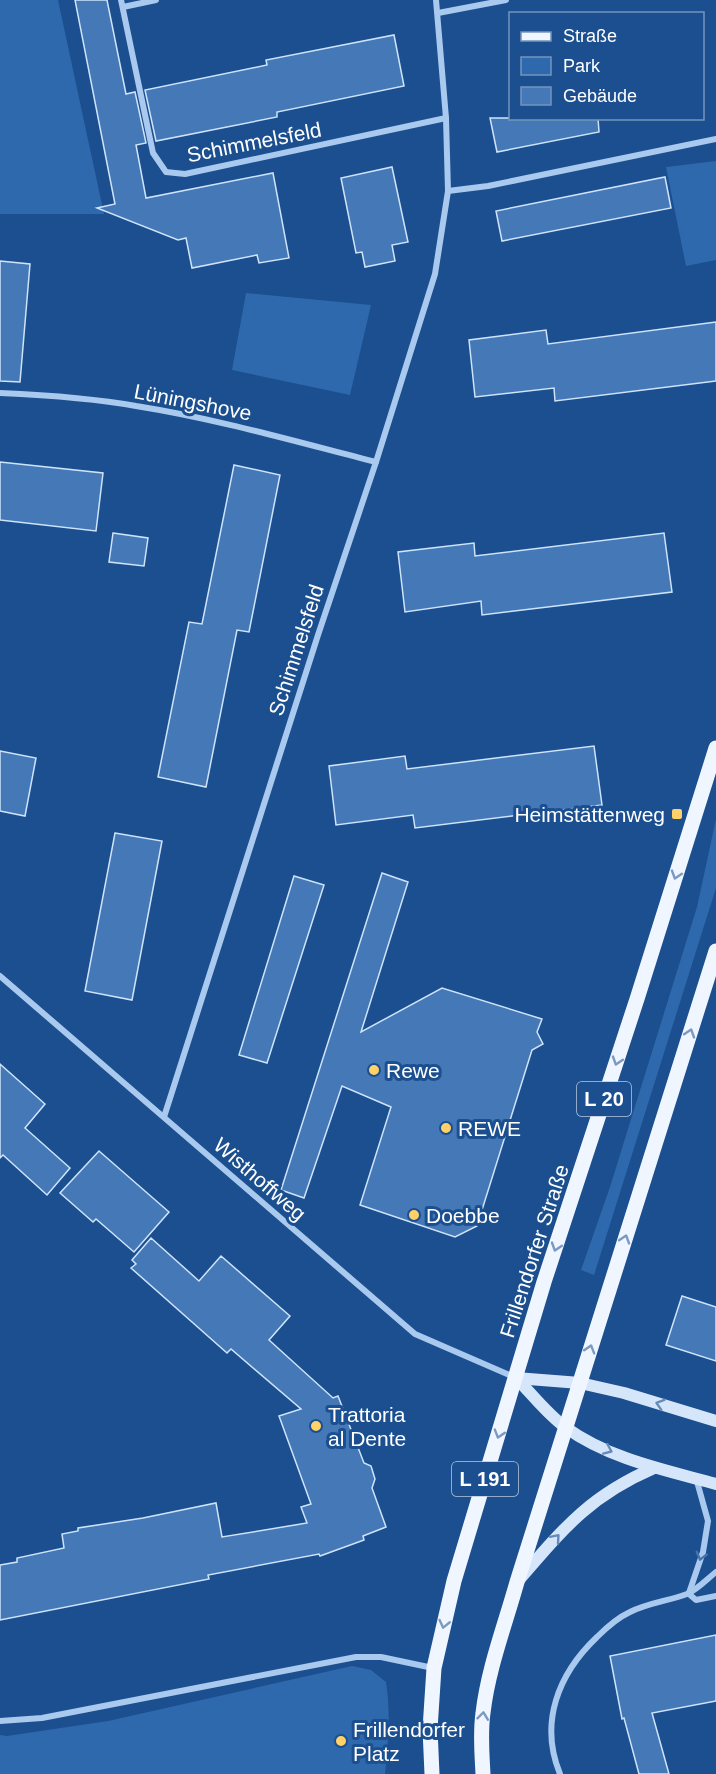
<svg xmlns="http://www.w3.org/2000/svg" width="716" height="1774" viewBox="0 0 716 1774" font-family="Helvetica,sans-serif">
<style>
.green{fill:#2e69ad}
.building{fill:#4478b7;stroke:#cfe3fa;stroke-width:1.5}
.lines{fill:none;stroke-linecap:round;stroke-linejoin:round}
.street{stroke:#a9c9ee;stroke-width:6}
.secondary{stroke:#d6e6fa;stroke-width:12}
.primary{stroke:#f0f6ff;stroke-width:15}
.oneway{stroke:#7b9ac1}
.oneway2{stroke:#668bba}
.oneway3{stroke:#4674ac}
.poi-dot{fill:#ffd166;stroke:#1b4f8f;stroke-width:2}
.labels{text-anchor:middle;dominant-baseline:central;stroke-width:6;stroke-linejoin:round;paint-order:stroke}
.shield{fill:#1b4f8f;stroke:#bbcadd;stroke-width:1.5}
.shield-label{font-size:20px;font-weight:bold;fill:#fff}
.street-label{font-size:21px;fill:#fff;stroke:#1b4f8f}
.poi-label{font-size:21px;fill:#fff;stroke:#1b4f8f;text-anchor:start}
</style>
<rect width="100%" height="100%" fill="#1b4f8f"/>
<g class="green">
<polygon points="0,0 58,0 104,214 0,214"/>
<polygon points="716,161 716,260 686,266 666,167"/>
<polygon points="246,293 371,305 350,395 232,370"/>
<polygon points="716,819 716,888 594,1275 581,1270 610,1187 697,907"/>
<path d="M352,1666L371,1670L386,1682C391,1714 388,1743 385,1774H0V1735L7,1736L108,1721Z"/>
</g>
<g class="building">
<polygon points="75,0 107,0 126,94 135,92 146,143 136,145 146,198 273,173 289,258 259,263 257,255 192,268 186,238 178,240 97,208 115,204"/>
<polygon points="394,35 404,86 277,112 277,117 156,141 145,90 267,65 266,60"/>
<polygon points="490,118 598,118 599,132 497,152"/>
<polygon points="392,167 408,242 392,245 395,261 365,267 362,252 356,253 341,178"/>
<polygon points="665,177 671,208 502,241 496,211"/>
<polygon points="0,261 30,264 20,382 0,381"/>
<polygon points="716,322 716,381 555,401 554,388 475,397 469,340 546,330 548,344"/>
<polygon points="0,462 103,473 96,531 0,520"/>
<polygon points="234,465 280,475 249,632 237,630 206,787 158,777 189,622 202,624"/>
<polygon points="113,533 148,538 144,566 109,562"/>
<polygon points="664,533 672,592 482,615 481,601 405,612 398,552 474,543 475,556"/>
<polygon points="594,746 602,805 415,828 413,815 336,825 329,766 405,756 407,769"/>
<polygon points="0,751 36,758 25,816 0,811"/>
<polygon points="115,833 162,841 132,1000 85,991"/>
<polygon points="382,873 408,882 361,1032 442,988 542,1019 537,1032 543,1044 532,1050 477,1226 455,1237 360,1205 391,1107 342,1086 304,1198 281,1190"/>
<polygon points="294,876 324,885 267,1063 239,1055"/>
<polygon points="0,1064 45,1104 25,1128 70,1168 47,1195 3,1155 0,1158"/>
<polygon points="99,1151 169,1212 134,1252 96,1219 93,1222 60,1193"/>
<polygon points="151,1238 199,1281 221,1256 290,1316 269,1340 333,1398 338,1396 364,1463 371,1466 375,1479 372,1488 386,1527 363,1536 364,1540 320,1556 319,1554 208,1575 209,1579 0,1620 0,1565 17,1562 17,1558 64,1548 62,1534 78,1531 78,1528 143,1518 216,1503 222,1537 307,1523 301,1507 311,1504 279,1416 301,1409 231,1349 227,1353 131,1268 136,1264 132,1260"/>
<polygon points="682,1296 716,1307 716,1361 666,1345"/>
<polygon points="716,1635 716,1701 652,1713 669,1774 639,1774 624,1718 622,1719 610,1656"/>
</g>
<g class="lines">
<g class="street">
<polyline points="121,0 153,153 166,172 185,174 446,118"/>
<polyline points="123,7 156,0"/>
<polyline points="438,13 506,0"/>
<polyline points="448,191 488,186 716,139"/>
<path d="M0,393C45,395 92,398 136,406C218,419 297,442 376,462"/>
<polyline points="0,976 415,1334 514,1377"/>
<polyline points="164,1117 318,635 376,462 435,274 448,191 446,118 436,0"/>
<polyline points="689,1593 703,1552 708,1521 696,1478"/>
<polyline points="689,1594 696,1600 716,1596"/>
<polyline points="0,1721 42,1718 356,1657 381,1657 433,1668"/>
<path d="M560,1774C539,1723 558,1674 597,1637C607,1627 617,1618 630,1612C648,1603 668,1601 687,1594C697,1590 707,1579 716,1572"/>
</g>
<g class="secondary">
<path d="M516,1378C532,1394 547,1414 565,1427C609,1459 665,1470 716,1484"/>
<polyline points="516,1378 580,1383 624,1393 716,1421"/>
<path d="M518,1581C563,1529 589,1496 654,1468"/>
</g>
<g class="primary">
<polyline points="432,1774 430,1729 434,1668 454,1581 544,1282 637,999 716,748"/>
<path d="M483,1774C482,1754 480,1734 483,1713C488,1669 505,1625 517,1582L716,951"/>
</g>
</g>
<defs><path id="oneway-chevron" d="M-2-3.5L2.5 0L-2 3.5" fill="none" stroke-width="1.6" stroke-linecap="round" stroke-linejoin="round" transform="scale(1.5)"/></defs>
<g class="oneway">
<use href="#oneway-chevron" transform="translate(676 875) rotate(108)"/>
<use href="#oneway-chevron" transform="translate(690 1033) rotate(-72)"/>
<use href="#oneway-chevron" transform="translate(617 1061) rotate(108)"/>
<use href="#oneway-chevron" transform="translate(625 1239) rotate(-72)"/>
<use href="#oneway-chevron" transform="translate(556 1247) rotate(108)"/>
<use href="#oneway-chevron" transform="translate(590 1349) rotate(-73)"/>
<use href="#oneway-chevron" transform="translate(499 1434) rotate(107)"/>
<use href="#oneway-chevron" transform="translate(444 1624) rotate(103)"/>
<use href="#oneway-chevron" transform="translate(483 1716) rotate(-83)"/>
</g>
<g class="oneway2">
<use href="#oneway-chevron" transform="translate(660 1404) rotate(-163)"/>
<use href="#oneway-chevron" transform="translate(608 1450) rotate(24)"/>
<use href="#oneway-chevron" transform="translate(556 1538) rotate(-49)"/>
</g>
<use class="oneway3" href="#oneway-chevron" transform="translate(701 1556) rotate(105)"/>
<g class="poi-dot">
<rect x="671" y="808" width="12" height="12" rx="3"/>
<circle cx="374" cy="1070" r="6"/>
<circle cx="446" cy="1128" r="6"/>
<circle cx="414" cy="1215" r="6"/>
<circle cx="316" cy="1426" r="6"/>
<circle cx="341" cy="1741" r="6"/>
</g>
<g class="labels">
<g class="shield">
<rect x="577" y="1082" width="54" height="34" rx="4.5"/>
<rect x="452" y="1462" width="66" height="34" rx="4.5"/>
</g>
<g class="shield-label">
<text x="604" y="1099">L 20</text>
<text x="485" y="1479">L 191</text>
</g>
<g class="street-label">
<text transform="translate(254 142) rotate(-11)">Schimmelsfeld</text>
<text transform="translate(193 402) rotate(11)">Lüningshove</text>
<text transform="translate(296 650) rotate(-72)">Schimmelsfeld</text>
<text transform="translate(260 1179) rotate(41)">Wisthoffweg</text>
<text transform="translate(534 1251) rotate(-72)">Frillendorfer Straße</text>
</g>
<g class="poi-label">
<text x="665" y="814" text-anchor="end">Heimstättenweg</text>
<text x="386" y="1070">Rewe</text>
<text x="458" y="1128">REWE</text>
<text x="426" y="1215">Doebbe</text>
<text x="328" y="1414">Trattoria<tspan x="328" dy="24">al Dente</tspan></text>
<text x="353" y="1729">Frillendorfer<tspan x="353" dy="24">Platz</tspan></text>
</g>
</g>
<rect x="509" y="12" width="195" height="108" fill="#1b4f8f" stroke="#7695bc" stroke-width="1.5"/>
<rect x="521" y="32" width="30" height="9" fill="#f0f6ff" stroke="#7695bc" stroke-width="1.5"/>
<text x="563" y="42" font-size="18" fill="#ffffff">Straße</text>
<rect x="521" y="57" width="30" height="18" fill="#2e69ad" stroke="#7695bc" stroke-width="1.5"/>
<text x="563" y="72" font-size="18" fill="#ffffff">Park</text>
<rect x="521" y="87" width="30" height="18" fill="#4478b7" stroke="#7695bc" stroke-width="1.5"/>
<text x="563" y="102" font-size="18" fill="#ffffff">Gebäude</text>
</svg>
